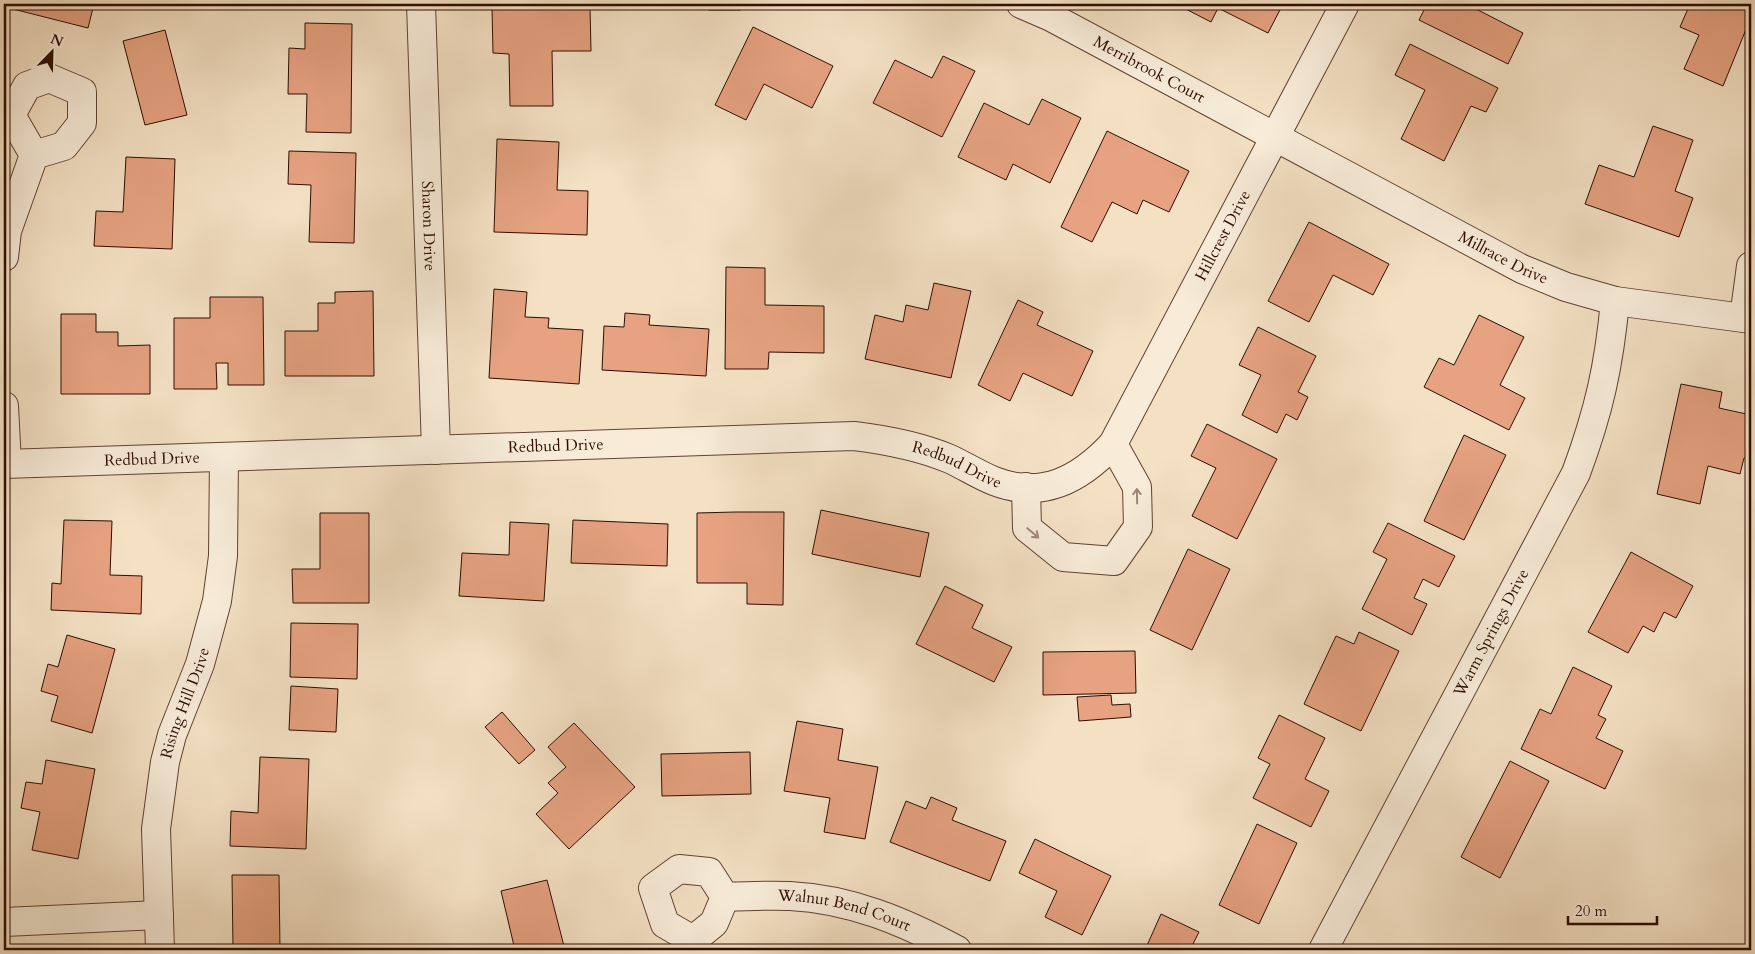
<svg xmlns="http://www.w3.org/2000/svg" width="1755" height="954" viewBox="0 0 1755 954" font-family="Cardo,serif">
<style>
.building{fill:#e6a281;stroke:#2e0d00}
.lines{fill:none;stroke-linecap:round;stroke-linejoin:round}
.minor-casing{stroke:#604231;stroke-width:30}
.minor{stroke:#f8ecd9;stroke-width:28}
.oneway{stroke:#9d8877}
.labels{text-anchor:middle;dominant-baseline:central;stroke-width:5;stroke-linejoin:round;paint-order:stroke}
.street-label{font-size:16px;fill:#2e0d00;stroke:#f8ecd9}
</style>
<rect width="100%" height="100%" fill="#f4e1c4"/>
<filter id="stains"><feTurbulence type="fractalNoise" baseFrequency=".004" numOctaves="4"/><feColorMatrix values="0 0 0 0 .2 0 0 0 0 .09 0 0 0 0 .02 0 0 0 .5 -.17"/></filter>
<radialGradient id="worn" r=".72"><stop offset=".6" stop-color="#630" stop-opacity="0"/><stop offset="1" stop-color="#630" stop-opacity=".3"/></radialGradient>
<g class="building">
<polygon points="6,4 94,4 88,28 5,7"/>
<polygon points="266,4 349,4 349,9 266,7"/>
<rect x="709" y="4" width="31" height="6"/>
<polygon points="1176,4 1283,4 1268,33 1218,8 1211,22"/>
<polygon points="1427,4 1479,4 1476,9 1523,33 1508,64 1419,20"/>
<polygon points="1690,4 1751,5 1751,17 1723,86 1684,69 1699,35 1680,27"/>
<polygon points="590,7 591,51 552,51 553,106 510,106 509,54 493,53 492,8"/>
<polygon points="305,23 352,24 351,133 306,132 307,94 288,94 289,48 305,49"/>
<polygon points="753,27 833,66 812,108 764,84 746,120 715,105"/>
<polygon points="165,30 187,115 145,125 123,41"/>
<polygon points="1410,44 1498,88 1486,112 1471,106 1444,161 1401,139 1425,90 1395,75"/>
<polygon points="943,56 975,71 942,137 873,103 895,60 932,78"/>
<polygon points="1042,99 1081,118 1050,183 1013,164 1006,180 958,157 984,103 1029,125"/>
<polygon points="1653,126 1693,140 1675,191 1693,198 1679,237 1585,204 1599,165 1634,177"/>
<polygon points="1107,131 1189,171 1169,212 1143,200 1137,214 1112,202 1092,242 1061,227"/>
<polygon points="497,139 559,142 557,190 588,191 587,235 494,232"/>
<polygon points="289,151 356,153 354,243 309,242 311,185 288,184"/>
<polygon points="126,157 175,159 172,249 94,246 96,211 123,212"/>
<polygon points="1309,222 1389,264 1373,295 1333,275 1309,322 1268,301"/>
<polygon points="726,267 765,268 765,305 824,306 824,353 769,352 768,369 725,369"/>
<polygon points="934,283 971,291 951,378 865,359 875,315 903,322 906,305 928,310"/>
<polygon points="494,289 527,292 525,317 549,318 548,328 583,330 579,384 489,378"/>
<polygon points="373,291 374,376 285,376 285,331 318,331 318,303 335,303 335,292"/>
<polygon points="210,297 263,297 264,385 228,385 228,363 216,363 217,389 174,389 174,318 210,318"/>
<polygon points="1018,300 1043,312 1037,325 1093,351 1072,396 1023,373 1010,401 978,385"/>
<polygon points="625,313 650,315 649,325 709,329 706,376 602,370 604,326 624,327"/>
<polygon points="61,314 96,314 96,332 118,332 118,346 150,345 150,394 61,394"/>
<polygon points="1479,315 1524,337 1500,385 1525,398 1509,430 1424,387 1439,358 1454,365"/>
<polygon points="1258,327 1316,356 1298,392 1308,397 1297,420 1286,414 1277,433 1242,415 1261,375 1239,365"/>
<polygon points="1681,384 1722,392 1719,408 1751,415 1751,459 1744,458 1740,474 1708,466 1700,504 1657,494"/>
<polygon points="1207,424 1277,459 1237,539 1192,516 1216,468 1191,456"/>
<polygon points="1464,435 1506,455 1464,540 1424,521"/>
<polygon points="821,510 929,533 920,577 812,554"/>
<polygon points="735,512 784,512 783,605 747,604 747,583 697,583 697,513"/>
<polygon points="320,513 369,513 369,603 293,603 292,569 320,569"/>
<polygon points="64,520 112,521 110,575 142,576 141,614 51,610 52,583 61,584"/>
<polygon points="573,520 668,524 667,566 571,563"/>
<polygon points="510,522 549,524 544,601 459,596 462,553 509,555"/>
<polygon points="1388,523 1455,556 1439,587 1423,579 1414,598 1427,604 1412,635 1362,609 1387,559 1373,552"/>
<polygon points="1188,549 1230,569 1192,650 1150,630"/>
<polygon points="1631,552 1693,586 1676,618 1664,612 1654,632 1643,626 1628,653 1588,632"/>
<polygon points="945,586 983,605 972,628 1012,647 994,682 916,644"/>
<polygon points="291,623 358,624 357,679 290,677"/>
<polygon points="1359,632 1399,651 1361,731 1304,704 1336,636 1354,644"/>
<polygon points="67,635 115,649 92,733 51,721 58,696 41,691 48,664 58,667"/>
<polygon points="1135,651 1136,693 1043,695 1043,652"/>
<polygon points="1573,667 1612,686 1598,715 1606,719 1596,738 1623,751 1605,789 1521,749 1540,709 1551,714"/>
<polygon points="291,686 338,689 336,732 289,730"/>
<polygon points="1111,695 1112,705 1130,704 1131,717 1079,721 1077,697"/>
<polygon points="502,712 535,750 519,764 485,727"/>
<polygon points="1279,715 1325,738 1305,779 1329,791 1311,827 1253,798 1270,764 1258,758"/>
<polygon points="797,721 843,729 838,760 878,767 865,839 824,832 830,798 784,791"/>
<polygon points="574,723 635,787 569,849 536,814 558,793 548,783 566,767 548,747"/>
<polygon points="750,752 751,794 662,796 661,754"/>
<polygon points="260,757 309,759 306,849 230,846 231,811 258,813"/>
<polygon points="46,760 95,769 78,859 32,850 40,812 21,808 26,782 42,784"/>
<polygon points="1510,761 1549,781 1500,878 1461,857"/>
<polygon points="931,797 957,808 952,820 1006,841 990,881 890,842 906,801 926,809"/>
<polygon points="1257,824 1297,843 1259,924 1219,905"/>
<polygon points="1035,839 1111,876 1082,935 1045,917 1057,891 1019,873"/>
<polygon points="232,875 279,875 280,950 233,950"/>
<polygon points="547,880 565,950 515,950 501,891"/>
<polygon points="1161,914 1199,932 1193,944 1205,950 1145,950"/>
</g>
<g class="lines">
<defs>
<g id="minor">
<path id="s1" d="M421,4L436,450"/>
<path id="s2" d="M1021,4L1051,17L1522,269L1566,287L1615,301L1751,319"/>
<polyline points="4,257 7,231 34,155 11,115 27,86 49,78 82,92 82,123 64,146 34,155"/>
<polyline points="1744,318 1751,266"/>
<polyline points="4,406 7,464"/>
<path id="s3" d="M4,464L854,436C887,440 919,446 950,459C965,466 979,475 994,481C1043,500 1080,479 1113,444L1345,4"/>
<polyline points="1026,487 1027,528 1063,557 1114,561 1138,527 1137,487 1113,444"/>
<polygon points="679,869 709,872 725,897 714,923 693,940 665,924 653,888"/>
<path id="s4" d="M725,897C746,896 769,895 790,896C851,899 905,922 957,950"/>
<polyline points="4,922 159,915"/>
<path id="s5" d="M160,950L156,829L165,762L172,735L200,664L217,601L223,556L224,458"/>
<path id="s6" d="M1323,950L1576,473C1599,411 1609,366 1615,301"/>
</g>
</defs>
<use href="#minor" class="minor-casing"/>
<use href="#minor" class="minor"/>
</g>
<defs><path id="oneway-shaft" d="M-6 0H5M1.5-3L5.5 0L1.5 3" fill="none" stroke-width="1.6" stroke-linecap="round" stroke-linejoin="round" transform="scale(1.25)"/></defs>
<g class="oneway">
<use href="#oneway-shaft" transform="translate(1137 496) rotate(-91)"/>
<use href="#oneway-shaft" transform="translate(1033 533) rotate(40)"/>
</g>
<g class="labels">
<g class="street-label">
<text stroke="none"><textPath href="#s2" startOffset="144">Merribrook Court</textPath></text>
<text stroke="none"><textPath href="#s1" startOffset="222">Sharon Drive</textPath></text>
<text stroke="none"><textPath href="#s3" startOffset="1368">Hillcrest Drive</textPath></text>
<text stroke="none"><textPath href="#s2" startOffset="545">Millrace Drive</textPath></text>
<text stroke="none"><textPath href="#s3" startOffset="552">Redbud Drive</textPath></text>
<text stroke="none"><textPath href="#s3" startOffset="148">Redbud Drive</textPath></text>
<text stroke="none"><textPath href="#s3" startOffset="958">Redbud Drive</textPath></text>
<text stroke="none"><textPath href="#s6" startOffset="359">Warm Springs Drive</textPath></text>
<text stroke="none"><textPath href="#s5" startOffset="251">Rising Hill Drive</textPath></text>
<text stroke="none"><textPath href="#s4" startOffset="121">Walnut Bend Court</textPath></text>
</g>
</g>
<rect width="1755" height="954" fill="none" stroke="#f4e1c4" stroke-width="20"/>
<rect x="5" y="5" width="1745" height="944" fill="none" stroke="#2e0d00" stroke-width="2.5"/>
<rect x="10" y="10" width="1735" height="934" fill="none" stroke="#2e0d00"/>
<g transform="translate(52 52) rotate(23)" stroke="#f8ecd9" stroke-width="4" paint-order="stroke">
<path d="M0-4L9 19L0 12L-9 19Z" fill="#2e0d00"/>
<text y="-8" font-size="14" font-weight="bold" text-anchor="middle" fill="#2e0d00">N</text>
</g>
<path d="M1568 916v8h89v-8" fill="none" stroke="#2e0d00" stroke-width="2.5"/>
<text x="1575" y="916" font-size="15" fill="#2e0d00" stroke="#f8ecd9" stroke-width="4" paint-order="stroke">20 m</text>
<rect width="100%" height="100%" filter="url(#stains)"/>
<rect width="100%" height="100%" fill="url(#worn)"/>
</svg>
